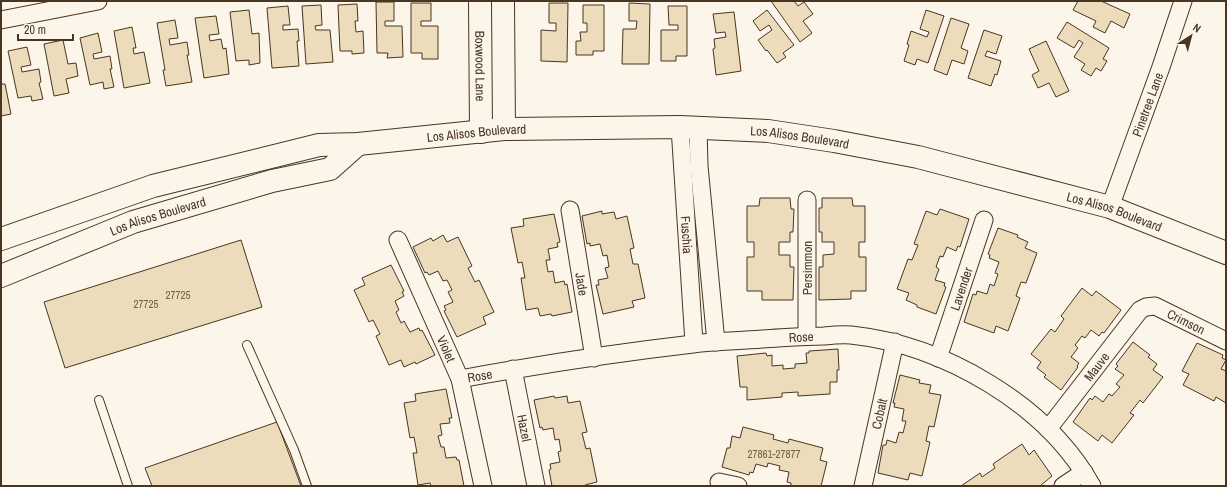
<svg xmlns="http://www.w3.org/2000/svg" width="1227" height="487" viewBox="0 0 1227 487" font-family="'Archivo Narrow',sans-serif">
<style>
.building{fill:#ecdcbc;stroke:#4a3520}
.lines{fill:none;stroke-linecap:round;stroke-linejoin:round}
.lane-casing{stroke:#4a3520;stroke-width:10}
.street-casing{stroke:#4a3520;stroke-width:19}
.secondary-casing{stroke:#4a3520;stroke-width:24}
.lane{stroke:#fbf6e9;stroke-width:8}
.street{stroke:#fbf6e9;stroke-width:17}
.secondary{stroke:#fbf6e9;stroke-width:22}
.labels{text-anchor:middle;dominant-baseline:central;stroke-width:3;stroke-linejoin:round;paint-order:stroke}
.number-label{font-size:11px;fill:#725f47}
.street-label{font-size:13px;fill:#4a3520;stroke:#fbf6e9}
</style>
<rect width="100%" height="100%" fill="#fbf6e9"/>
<g class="building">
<polygon points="771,1 794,1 798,6 804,2 813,14 803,21 812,33 800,42"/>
<polygon points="1078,1 1101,1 1130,14 1124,28 1111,21 1105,33 1093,27 1096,21 1073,10"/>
<polygon points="376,2 394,2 394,21 385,21 385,26 402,26 403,57 387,58 388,53 377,53"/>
<polygon points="411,3 431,3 431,21 421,21 421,26 438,26 438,59 422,59 422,53 411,53"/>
<polygon points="549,3 568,3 567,62 541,61 541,30 556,31 556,23 549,23"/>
<polygon points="629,3 650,4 649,64 622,64 623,29 636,29 637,21 629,21"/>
<polygon points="357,4 358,21 355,21 356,32 363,31 364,53 352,54 352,51 340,51 338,5"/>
<polygon points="321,5 322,25 315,26 316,30 330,30 333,62 306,64 302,6"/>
<polygon points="583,5 604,5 604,51 593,51 593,55 576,55 576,41 581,41 580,32 587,32 587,23 583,23"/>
<polygon points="288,6 290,25 283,25 283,30 298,29 299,41 297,41 299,66 272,68 267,8"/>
<polygon points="668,6 687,6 687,56 676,56 676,61 661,61 661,30 678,30 678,25 669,25"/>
<polygon points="249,10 252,34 259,33 260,63 249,65 249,60 236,61 230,12"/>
<polygon points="767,10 794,45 783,53 786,57 777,63 767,50 766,51 758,40 772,30 769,25 760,31 753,21"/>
<polygon points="926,10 944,16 928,63 917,59 915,65 904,61 909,45 907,44 911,31 927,37 929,32 920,29"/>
<polygon points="734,12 741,71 716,75 713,49 715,48 714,39 726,37 725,32 716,33 713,14"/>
<polygon points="216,16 219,34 209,35 210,41 221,39 223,49 226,48 229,74 204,78 195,18"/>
<polygon points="951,18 969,24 961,48 968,51 964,64 952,60 947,75 934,70"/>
<polygon points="175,20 178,38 169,39 170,45 187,42 189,55 187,55 192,82 166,86 163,70 165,70 157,23"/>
<polygon points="1067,22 1109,48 1103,59 1107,61 1101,71 1096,68 1091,76 1081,70 1085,64 1074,57 1083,43 1079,40 1074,48 1057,38"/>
<polygon points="132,27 136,48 133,48 134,54 144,52 150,83 124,88 114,31"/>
<polygon points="984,30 1002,36 996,54 987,51 985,56 1001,61 997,75 995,74 991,86 968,78"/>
<polygon points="98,33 102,52 93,54 94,59 110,56 112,69 110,69 114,87 104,89 103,82 90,85 80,38"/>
<polygon points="63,40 68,64 76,63 78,76 66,79 69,93 54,96 44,44"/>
<polygon points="1046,41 1069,91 1056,97 1049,83 1038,88 1032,75 1039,71 1029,49"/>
<polygon points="27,47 31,65 21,67 22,72 39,69 41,82 39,83 43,99 32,101 31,96 18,98 8,51"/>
<polygon points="1,84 5,84 11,114 1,116"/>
<polygon points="760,198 790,198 791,209 794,209 793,232 790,232 790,242 779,242 779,255 790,255 790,267 794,267 793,300 762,300 762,291 747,291 747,257 754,257 754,242 747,242 747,206 759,206"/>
<polygon points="822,198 852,198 853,206 865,206 865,242 859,242 859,257 866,257 866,291 851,291 851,299 819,300 819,267 823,267 823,255 834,254 834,242 822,242 822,232 819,232 819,208 822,208"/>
<polygon points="940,209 969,219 960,247 958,246 956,251 947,247 943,257 940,256 936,267 939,269 935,280 945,283 944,286 946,287 936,314 917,307 917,305 906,300 909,293 897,289 908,259 912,260 918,245 914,244 926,211 937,215"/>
<polygon points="602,211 602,214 614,212 616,219 627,216 634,248 630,249 633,264 638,264 645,298 632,301 634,307 603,314 596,285 599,285 598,280 608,278 605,268 609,267 607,255 603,256 600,244 590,246 590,243 587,244 582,216"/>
<polygon points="554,214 560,242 557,243 558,247 548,249 550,260 546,260 548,272 553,271 555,283 564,281 565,285 567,284 572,312 552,316 551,314 540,316 538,308 526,310 521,278 525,278 522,262 518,263 511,228 524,226 523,219"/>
<polygon points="998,228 1018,235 1017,237 1028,242 1025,248 1037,253 1026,283 1021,282 1016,296 1020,298 1008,331 996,326 994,333 964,322 973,294 976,295 977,291 987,294 990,284 994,286 998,274 995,273 999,262 989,258 990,255 988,254"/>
<polygon points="443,235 447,242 458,237 472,266 468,268 475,282 479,280 494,312 483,317 486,324 457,337 444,311 446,310 444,306 453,302 448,292 452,290 447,280 443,281 438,271 429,275 427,272 425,273 413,247 431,238 433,241"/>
<polygon points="241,240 262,307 65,368 44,302"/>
<polygon points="391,265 404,291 402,292 404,296 395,301 399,310 396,312 401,323 404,321 410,332 419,328 420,331 422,330 435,355 416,364 415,362 404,367 401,360 389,365 376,336 380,334 373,320 369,322 354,290 365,285 362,278"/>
<polygon points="1082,288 1092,296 1096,291 1121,310 1104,333 1102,332 1099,336 1091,330 1085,338 1082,336 1075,345 1078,348 1071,357 1079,363 1077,366 1078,367 1061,390 1044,377 1046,375 1037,368 1041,362 1031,354 1051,329 1055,332 1064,319 1061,316"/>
<polygon points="1133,342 1150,355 1148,357 1157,364 1153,370 1163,377 1143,403 1140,400 1130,413 1134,415 1112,443 1102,435 1098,441 1073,422 1090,398 1092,400 1095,396 1103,402 1109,394 1112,396 1120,387 1116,384 1124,375 1115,369 1118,366 1116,364"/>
<polygon points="1197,343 1223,355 1222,358 1226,360 1221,369 1226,371 1226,403 1216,397 1214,401 1183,385 1189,374 1182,371"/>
<polygon points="838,349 839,370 837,370 837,382 830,382 830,394 798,396 798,392 782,393 782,397 747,400 747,387 740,387 737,356 766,353 767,356 772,355 772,366 783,365 783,369 795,368 795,364 807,363 806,353 809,353 809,351"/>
<polygon points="900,375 920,380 919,383 931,385 929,393 941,395 934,427 929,426 926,441 930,442 922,476 910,473 908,480 878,473 883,445 886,445 887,440 896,443 899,432 903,433 906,421 902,421 904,409 894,407 895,403 893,403"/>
<polygon points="446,389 452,418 449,418 450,423 440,424 442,435 438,436 441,447 444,447 446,458 456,457 457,460 459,460 464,486 431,486 430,483 418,485 413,453 417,453 414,437 410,438 404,403 416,401 415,394"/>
<polygon points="554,396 555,398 567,396 568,403 580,401 587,432 582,433 586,449 590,448 597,482 585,485 585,486 552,486 549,470 551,469 550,464 560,462 558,452 561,451 559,439 555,440 553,428 543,430 542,427 540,428 534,400"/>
<polygon points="277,422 301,486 152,486 145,468"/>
<polygon points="743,427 774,435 773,439 788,443 789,439 823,448 820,460 827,462 821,486 791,486 791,483 787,482 789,472 779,470 780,466 768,463 767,467 756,464 753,473 750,472 749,475 722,467 727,448 730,448 732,436 740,438"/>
<polygon points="1022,444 1029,455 1034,450 1052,476 1040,486 961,486 980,473 982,477 995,468 993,464"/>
</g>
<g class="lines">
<defs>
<g id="lane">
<polyline points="247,345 294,450 307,486"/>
<polyline points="99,400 128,486"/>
</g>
<g id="street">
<polyline points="1,20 98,1"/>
<path id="s1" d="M680,127L694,343"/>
<polyline points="698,128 699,166 716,342"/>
<path id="s2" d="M1110,207L1161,67L1183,1"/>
<path id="s3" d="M570,210L594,358"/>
<path id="s4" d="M398,240L460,379L483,486"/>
<polyline points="807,336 807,200"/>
<path id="s5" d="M938,358L984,220"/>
<path id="s6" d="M513,369L536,486"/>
<path id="s7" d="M460,379C537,365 615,353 693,344C715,341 739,341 762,339C782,338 803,336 824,336C833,335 843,334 851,335C944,345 1046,404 1092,486"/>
<path id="s8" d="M1048,429L1140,310L1146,307L1155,306L1226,341"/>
<polyline points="719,482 738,486"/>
<path id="s9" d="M863,486L895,342"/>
<polyline points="1063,486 1084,472"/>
</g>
<g id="secondary">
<path id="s10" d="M480,1L481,132"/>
<polyline points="503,1 504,129"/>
<path id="s11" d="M1,239L153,186L319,145L358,144L504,129L680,127L768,131L834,141L918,157L1110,207L1226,253"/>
<path id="s12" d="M1,276L133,222L272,181L330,169L358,144"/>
</g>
</defs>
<use href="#lane" class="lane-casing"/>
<use href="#street" class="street-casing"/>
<use href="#secondary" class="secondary-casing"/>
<use href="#lane" class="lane"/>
<use href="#street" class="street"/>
<use href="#secondary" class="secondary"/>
</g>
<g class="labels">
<g class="number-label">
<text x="178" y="295">27725</text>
<text x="146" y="304">27725</text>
<text x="774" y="454">27861-27877</text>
</g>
<g class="street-label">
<text stroke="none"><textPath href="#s10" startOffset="65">Boxwood Lane</textPath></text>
<text stroke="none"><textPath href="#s2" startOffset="109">Pinetree Lane</textPath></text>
<text stroke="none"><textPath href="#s11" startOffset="490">Los Alisos Boulevard</textPath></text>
<text stroke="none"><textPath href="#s11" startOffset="814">Los Alisos Boulevard</textPath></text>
<text stroke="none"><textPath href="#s11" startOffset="1138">Los Alisos Boulevard</textPath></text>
<text stroke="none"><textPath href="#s12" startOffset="168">Los Alisos Boulevard</textPath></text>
<text stroke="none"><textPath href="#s1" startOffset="108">Fuschia</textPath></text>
<text transform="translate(807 268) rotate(-90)">Persimmon</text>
<text stroke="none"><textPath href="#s3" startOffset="75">Jade</textPath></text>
<text stroke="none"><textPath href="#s5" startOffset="73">Lavender</textPath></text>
<text stroke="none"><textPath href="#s8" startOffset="201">Crimson</textPath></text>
<text stroke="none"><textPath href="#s7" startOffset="344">Rose</textPath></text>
<text stroke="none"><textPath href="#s4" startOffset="119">Violet</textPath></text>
<text stroke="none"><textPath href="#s8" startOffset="79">Mauve</textPath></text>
<text stroke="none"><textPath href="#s7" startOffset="20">Rose</textPath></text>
<text stroke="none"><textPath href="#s9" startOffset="74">Cobalt</textPath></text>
<text stroke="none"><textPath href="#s6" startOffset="60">Hazel</textPath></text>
</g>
</g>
<rect width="1227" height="487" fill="none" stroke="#4a3520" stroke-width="4"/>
<g transform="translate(1191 36) rotate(36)" stroke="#fbf6e9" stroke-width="3" paint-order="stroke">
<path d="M0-3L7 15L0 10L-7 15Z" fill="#4a3520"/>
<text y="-6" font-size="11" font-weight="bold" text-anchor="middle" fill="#4a3520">N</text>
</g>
<path d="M18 34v6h55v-6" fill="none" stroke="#4a3520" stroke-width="2"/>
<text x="24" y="34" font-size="12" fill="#4a3520" stroke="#fbf6e9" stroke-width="3" paint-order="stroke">20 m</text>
</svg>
